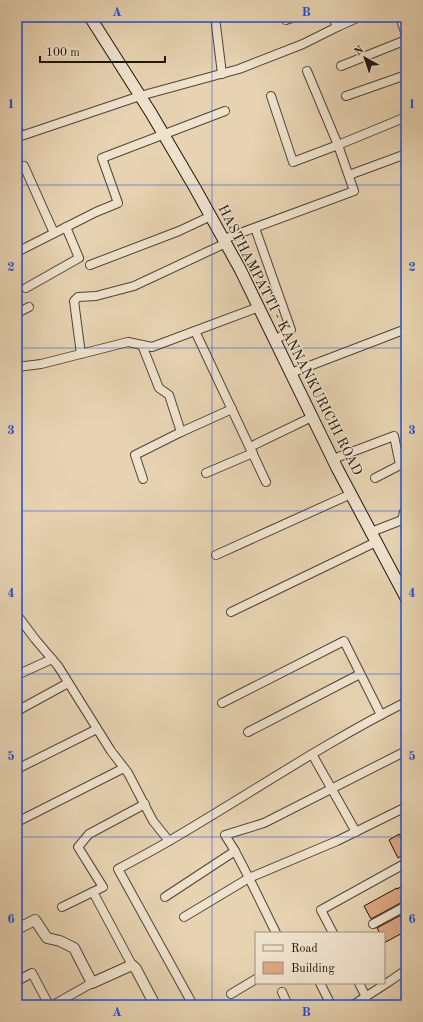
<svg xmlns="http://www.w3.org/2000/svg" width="423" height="1022" viewBox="0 0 423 1022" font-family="'Old Standard TT',serif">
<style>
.building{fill:#dea883;stroke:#1d150a}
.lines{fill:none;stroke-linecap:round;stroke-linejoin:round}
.minor-casing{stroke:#504434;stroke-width:10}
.tertiary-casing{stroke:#504434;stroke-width:12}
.secondary-casing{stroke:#1d150a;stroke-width:13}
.minor{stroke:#efe2cd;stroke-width:8}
.tertiary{stroke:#efe2cd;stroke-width:10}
.secondary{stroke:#efe2cd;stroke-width:11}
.grid{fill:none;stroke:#1d4ed8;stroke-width:1;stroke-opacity:0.55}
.labels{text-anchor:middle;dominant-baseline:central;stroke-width:3;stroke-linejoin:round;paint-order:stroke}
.street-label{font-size:14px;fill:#1d150a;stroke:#efe2cd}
.neatline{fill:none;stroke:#1d4ed8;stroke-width:1.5}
.grid-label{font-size:13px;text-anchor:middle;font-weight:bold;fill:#1d4ed8}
</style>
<rect width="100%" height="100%" fill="#e7d3b2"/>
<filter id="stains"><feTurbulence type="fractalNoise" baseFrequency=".005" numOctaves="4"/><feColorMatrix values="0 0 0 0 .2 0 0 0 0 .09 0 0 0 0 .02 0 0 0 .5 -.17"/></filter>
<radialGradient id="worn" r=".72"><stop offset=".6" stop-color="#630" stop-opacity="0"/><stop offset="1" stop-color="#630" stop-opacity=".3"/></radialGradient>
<g class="building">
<polygon points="399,834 406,846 406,853 398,858 389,840"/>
<polygon points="406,884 406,900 371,919 364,906 397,888 397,889"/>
<polygon points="405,913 406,915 406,931 384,943 384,933 380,933 377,928"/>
</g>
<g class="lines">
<defs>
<g id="minor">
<polyline points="215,17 222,74"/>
<polyline points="400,17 405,32"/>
<polyline points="286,20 294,17"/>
<polyline points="337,27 359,17"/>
<polyline points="341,66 406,40"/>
<polyline points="307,71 338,145 406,117"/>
<polyline points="346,96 406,75"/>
<polyline points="17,128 21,136 140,96 239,69 303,44 337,27 333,17"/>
<polyline points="24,166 54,233"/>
<polyline points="349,175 406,154"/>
<polyline points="255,228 291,330 275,340"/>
<polyline points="224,239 354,191 338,145 293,162 271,96"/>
<polyline points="17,252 96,212 118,203 102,158 225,111"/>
<polyline points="90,265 179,231 211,216"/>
<polyline points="26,288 79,258 66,227"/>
<polyline points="17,313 29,307"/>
<polyline points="195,331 266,482"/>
<polyline points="142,345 159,388 169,395 181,432 135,455 143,479"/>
<polyline points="81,354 74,301 78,297 96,296 134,286 226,243"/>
<polyline points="17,367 41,364 128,342 152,347 259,307"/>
<polyline points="291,373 406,329"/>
<polyline points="181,432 232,409"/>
<polyline points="250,447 312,417"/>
<polyline points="333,459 394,436 400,465"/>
<polyline points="206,473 253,453"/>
<polyline points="375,478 406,462"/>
<polyline points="402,520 404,512 406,511"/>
<polyline points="371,532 402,520 406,524"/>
<polyline points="216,555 351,494"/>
<polyline points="231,612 376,542"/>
<polyline points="17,615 35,639 58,666 111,751 128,773 153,821 169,841"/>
<polyline points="17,675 52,659"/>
<polyline points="222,703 344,641 381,715"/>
<polyline points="17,711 68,683"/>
<polyline points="248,732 360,674"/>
<polyline points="312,754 356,832"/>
<polyline points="17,769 97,729"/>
<polyline points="17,794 17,795"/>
<polyline points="17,822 124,768"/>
<polyline points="93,892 132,965"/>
<polyline points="165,897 235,851"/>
<polyline points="62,907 103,887 78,847 89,834 145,804"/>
<polyline points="184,917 249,878 235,851 225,835 264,823 406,751"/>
<polyline points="373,924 406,906"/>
<polyline points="276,933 249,878 337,841 406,807"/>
<polyline points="333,933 321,910 406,863"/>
<polyline points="17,981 32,973 49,1005"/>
<polyline points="320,983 331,1005"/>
<polyline points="359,983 366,997"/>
<polyline points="282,992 288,1005"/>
<polyline points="231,994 256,979"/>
<polyline points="53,1005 92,983"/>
<path d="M193,1005L118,869C135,860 152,851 169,841C248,795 324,743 406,702"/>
<polyline points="353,1005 390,981 406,970"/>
</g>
<polyline id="tertiary" points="17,929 35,920 47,938 60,941 74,948 92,983 132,965 136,969 155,1005"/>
<polyline id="secondary" points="90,17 151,113 195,188 240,269 337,468 406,598"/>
</defs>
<use href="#minor" class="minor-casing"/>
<use href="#tertiary" class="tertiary-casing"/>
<use href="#secondary" class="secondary-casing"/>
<use href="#minor" class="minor"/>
<use href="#tertiary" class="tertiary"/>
<use href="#secondary" class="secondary"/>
</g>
<path class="grid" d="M212,17V1005M17,185H406M17,348H406M17,511H406M17,674H406M17,837H406"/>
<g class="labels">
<g class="street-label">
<text transform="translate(290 340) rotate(63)">HASTHAMPATTI - KANNANKURICHI ROAD</text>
</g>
</g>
<rect width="423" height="1022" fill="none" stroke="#e7d3b2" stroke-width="44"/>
<rect x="255" y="932" width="130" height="52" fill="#efe2cd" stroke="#9b907f"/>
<rect x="263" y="945" width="20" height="6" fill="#efe2cd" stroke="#9b907f"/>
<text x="291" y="952" font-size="12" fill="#1d150a">Road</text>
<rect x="263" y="962" width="20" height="12" fill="#dea883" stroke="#9b907f"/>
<text x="291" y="972" font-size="12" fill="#1d150a">Building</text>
<g transform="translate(365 58) rotate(320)" stroke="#efe2cd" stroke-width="3" paint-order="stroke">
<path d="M0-3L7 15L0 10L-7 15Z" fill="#1d150a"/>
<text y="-6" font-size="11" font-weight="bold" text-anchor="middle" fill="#1d150a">N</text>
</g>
<path d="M40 56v6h125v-6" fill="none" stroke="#1d150a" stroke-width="2"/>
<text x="46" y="56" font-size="12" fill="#1d150a" stroke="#efe2cd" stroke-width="3" paint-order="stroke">100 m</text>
<rect x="22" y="22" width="379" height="978" class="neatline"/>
<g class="grid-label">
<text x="117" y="16">A</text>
<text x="306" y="16">B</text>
<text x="11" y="108">1</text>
<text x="412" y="108">1</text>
<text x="11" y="271">2</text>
<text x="412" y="271">2</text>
<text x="11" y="434">3</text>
<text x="412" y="434">3</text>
<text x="11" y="597">4</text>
<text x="412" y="597">4</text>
<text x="11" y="760">5</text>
<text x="412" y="760">5</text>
<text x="11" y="923">6</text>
<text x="412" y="923">6</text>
<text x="117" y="1016">A</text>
<text x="306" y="1016">B</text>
</g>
<rect width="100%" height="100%" filter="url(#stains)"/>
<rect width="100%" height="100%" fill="url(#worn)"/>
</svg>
